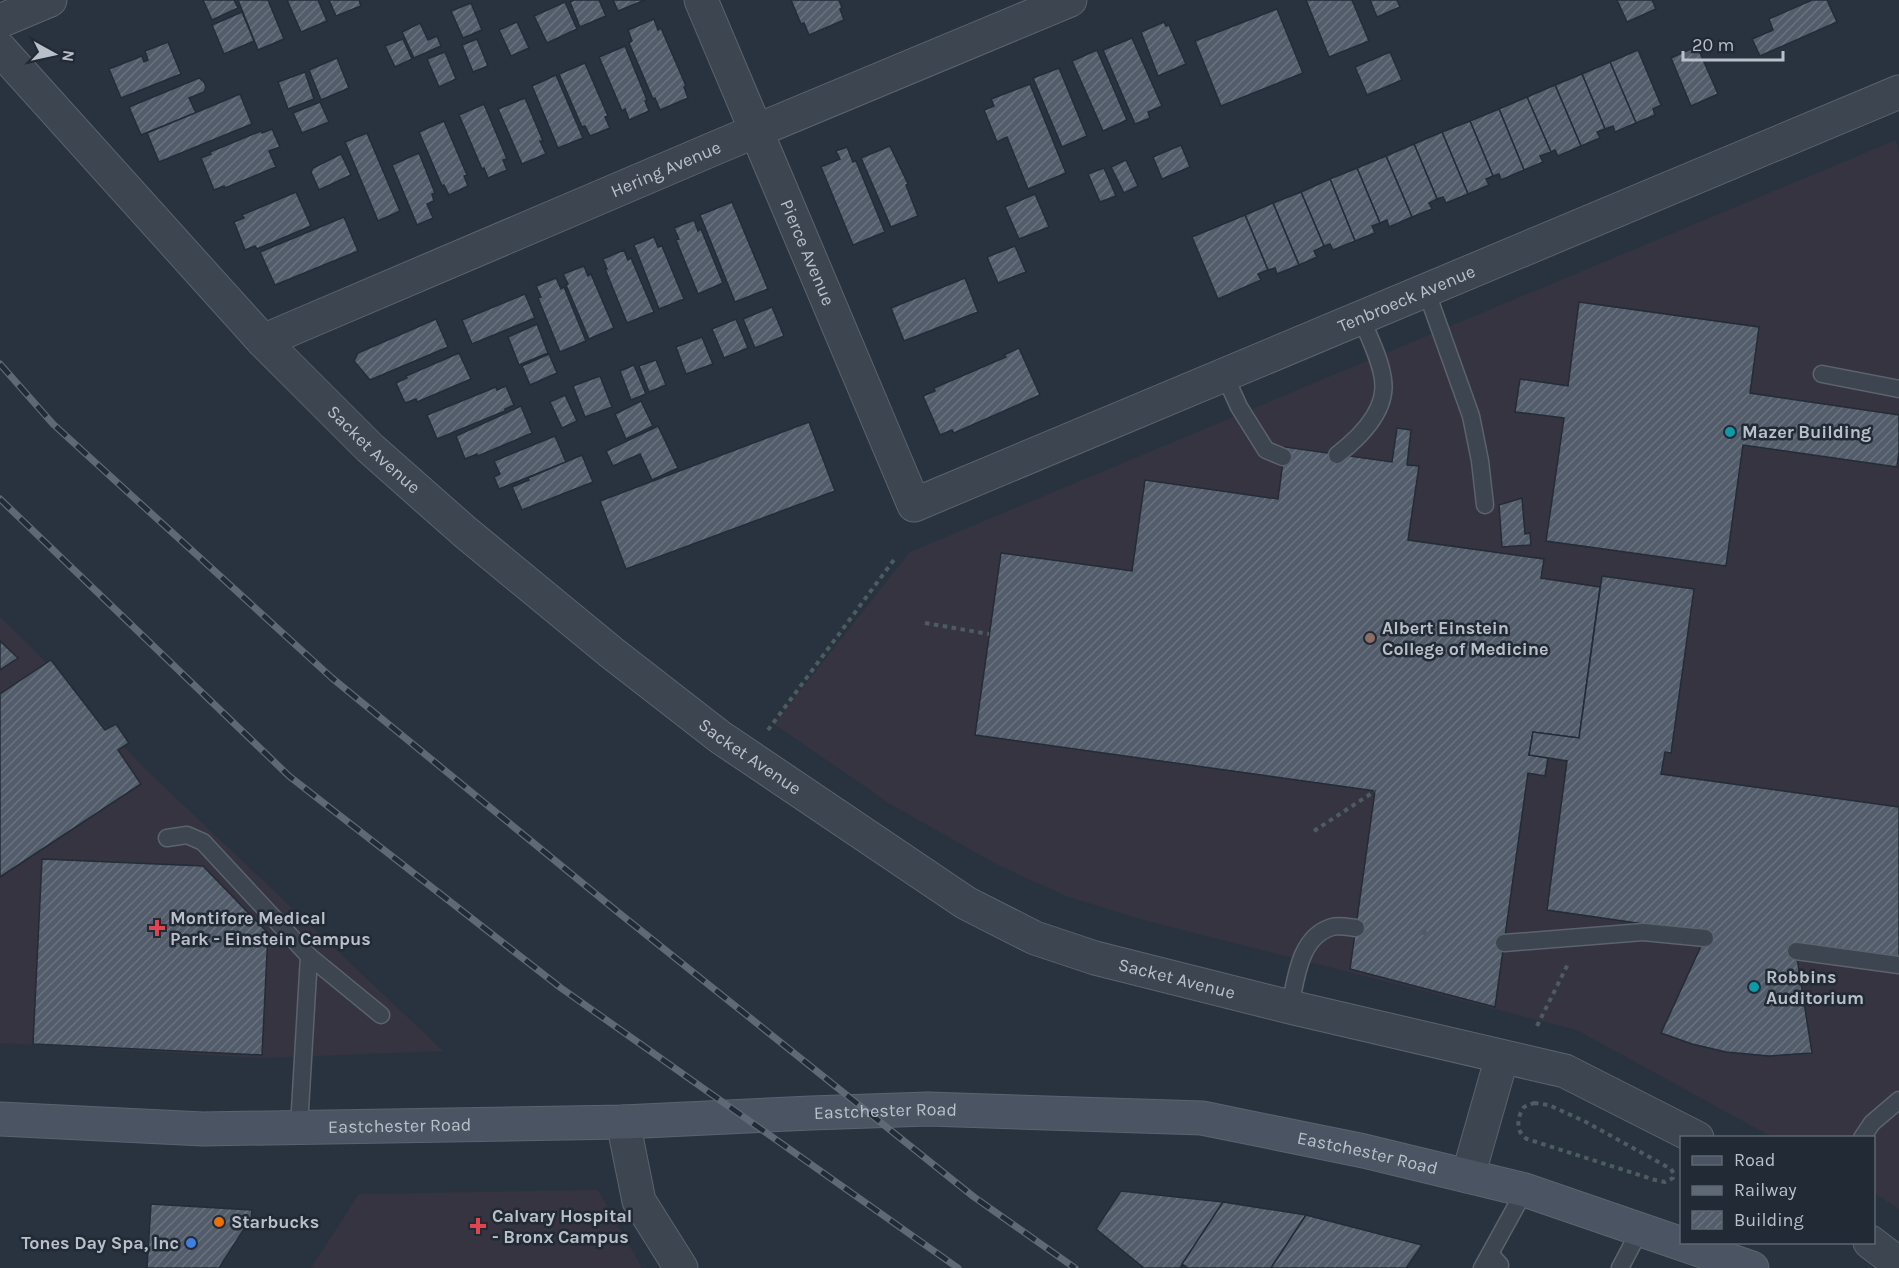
<svg xmlns="http://www.w3.org/2000/svg" width="1899" height="1268" viewBox="0 0 1899 1268" font-family="Karla,sans-serif">
<style>
.medical{fill:#363441}
.building{fill:url(#building-hatch);stroke:#232c37;stroke-width:1.5}
.lines{fill:none;stroke-linecap:round;stroke-linejoin:round}
.lane-casing{stroke:#5b636d;stroke-width:19}
.street-casing{stroke:#5b636d;stroke-width:35}
.secondary-casing{stroke:#5b636d;stroke-width:35}
.path{stroke:#4b5d5f;stroke-width:4;stroke-dasharray:4.5 4.5;stroke-linecap:butt}
.lane{stroke:#3d4550;stroke-width:16}
.street{stroke:#3d4550;stroke-width:33}
.secondary{stroke:#4b5462;stroke-width:33}
.rail-casing{stroke:#5f6976;stroke-width:7}
.rail{stroke:#212a35;stroke-width:4.5;stroke-dasharray:14;stroke-linecap:butt}
.culture-dot{fill:#0f9aa8;stroke:#212a35;stroke-width:2}
.education-dot{fill:#8d6e63;stroke:#212a35;stroke-width:2}
.health-dot{fill:#e0444e;stroke:#212a35;stroke-width:2}
.food-dot{fill:#e8710a;stroke:#212a35;stroke-width:2}
.shop-dot{fill:#3f7fe0;stroke:#212a35;stroke-width:2}
.labels{text-anchor:middle;dominant-baseline:central;stroke-width:5;stroke-linejoin:round;paint-order:stroke}
.street-label{font-size:18px;fill:#bac0ca;stroke:#212a35}
.poi-label{font-size:18px;font-weight:bold;fill:#bac0ca;stroke:#212a35;text-anchor:start}
</style>
<defs>
<pattern id="building-hatch" width="6" height="6" patternUnits="userSpaceOnUse" patternTransform="scale(1.5)"><rect width="6" height="6" fill="#525c6a"/><path d="M-1 1l2-2M0 6l6-6M5 7l2-2" fill="none" stroke="#69727e"/></pattern>
</defs>
<rect width="100%" height="100%" fill="#293340"/>
<g class="medical">
<polygon points="1896,140 1899,151 1899,1209 1874,1193 1874,1138 1772,1137 1577,1030 1140,919 1066,896 998,865 892,805 774,724 910,552"/>
<polygon points="0,617 33,649 142,766 443,1051 262,1058 0,1043"/>
<polygon points="598,1190 642,1268 311,1268 359,1194"/>
</g>
<g class="building">
<polygon points="203,0 234,0 238,8 212,20"/>
<polygon points="238,0 268,0 284,39 258,50"/>
<polygon points="287,0 318,0 327,21 301,32"/>
<polygon points="329,0 359,0 361,6 336,16"/>
<polygon points="574,0 599,0 606,16 580,27 570,2"/>
<polygon points="613,0 645,0 618,11"/>
<polygon points="791,0 839,0 842,8 840,9 844,20 809,35 804,23 801,24"/>
<polygon points="1306,0 1352,0 1369,41 1329,57"/>
<polygon points="1370,0 1397,0 1400,7 1377,17"/>
<polygon points="1617,0 1652,0 1656,9 1627,22"/>
<polygon points="1812,0 1827,0 1837,22 1760,56 1752,39 1773,30 1769,19"/>
<polygon points="565,2 577,29 547,43 534,16"/>
<polygon points="471,3 482,30 463,38 451,11"/>
<polygon points="1277,9 1303,73 1221,106 1195,41"/>
<polygon points="242,12 254,41 224,54 212,25"/>
<polygon points="654,19 658,30 661,28 686,86 684,87 688,98 660,110 655,98 653,99 629,43 632,41 628,30"/>
<polygon points="517,22 529,48 511,56 499,30"/>
<polygon points="1164,22 1166,26 1169,25 1186,64 1158,76 1141,32"/>
<polygon points="420,23 428,40 437,36 441,46 414,58 402,32"/>
<polygon points="1132,38 1162,106 1148,112 1150,118 1135,124 1103,50"/>
<polygon points="403,39 412,59 395,67 385,46"/>
<polygon points="477,39 488,66 473,72 462,45"/>
<polygon points="168,42 181,74 121,98 109,69 142,56 144,62 148,60 145,51"/>
<polygon points="625,46 647,100 645,101 649,111 629,120 625,109 622,111 599,57"/>
<polygon points="1697,46 1718,94 1691,106 1671,58"/>
<polygon points="1097,50 1127,120 1103,131 1072,61"/>
<polygon points="1638,50 1661,105 1653,109 1655,115 1636,123 1610,62"/>
<polygon points="445,52 456,79 439,87 427,59"/>
<polygon points="1390,52 1402,80 1367,95 1355,67"/>
<polygon points="337,58 349,88 321,100 309,70"/>
<polygon points="1610,62 1636,123 1615,132 1613,126 1605,129 1582,74"/>
<polygon points="585,63 608,116 605,117 610,128 590,136 585,126 582,127 559,74"/>
<polygon points="1059,68 1087,136 1062,147 1033,78"/>
<polygon points="305,72 314,99 288,109 278,82"/>
<polygon points="1582,74 1605,129 1597,132 1600,138 1581,146 1555,85"/>
<polygon points="556,75 583,138 558,148 532,86"/>
<polygon points="199,78 204,82 206,87 204,92 189,98 196,113 141,135 129,107"/>
<polygon points="1030,84 1066,173 1028,189 1007,137 997,142 984,110 994,106 991,99"/>
<polygon points="1555,85 1581,146 1558,156 1555,150 1551,152 1527,97"/>
<polygon points="240,94 252,124 159,162 147,133"/>
<polygon points="1527,97 1551,152 1540,156 1543,162 1524,170 1499,109"/>
<polygon points="525,98 543,141 540,141 546,154 522,164 498,109"/>
<polygon points="320,102 329,122 302,133 293,113"/>
<polygon points="484,104 507,159 503,160 507,170 488,178 484,168 482,169 459,115"/>
<polygon points="1499,109 1524,170 1501,180 1499,174 1493,176 1470,121"/>
<polygon points="444,121 467,175 464,176 468,186 449,195 444,185 442,186 419,132"/>
<polygon points="1470,121 1493,176 1486,179 1489,185 1468,194 1442,132"/>
<polygon points="272,129 280,147 269,151 276,167 225,188 224,186 214,190 201,158 211,154 210,152 261,131 262,133"/>
<polygon points="1442,132 1468,194 1446,203 1443,197 1437,199 1414,144"/>
<polygon points="367,133 400,211 378,221 345,142"/>
<polygon points="1414,144 1437,199 1429,203 1432,209 1412,217 1386,156"/>
<polygon points="1181,145 1190,167 1162,179 1153,157"/>
<polygon points="890,146 908,184 906,185 918,216 891,227 861,158"/>
<polygon points="847,147 853,162 856,161 885,232 853,245 821,167 840,159 836,151"/>
<polygon points="419,153 435,193 432,194 434,201 427,204 433,218 417,225 392,165"/>
<polygon points="341,154 351,175 319,190 311,172 313,168"/>
<polygon points="1386,156 1412,217 1389,227 1387,220 1380,223 1357,168"/>
<polygon points="1126,160 1138,186 1124,193 1111,167"/>
<polygon points="1104,168 1116,196 1100,202 1088,174"/>
<polygon points="1357,168 1380,223 1372,226 1375,233 1355,241 1330,179"/>
<polygon points="1330,179 1355,241 1333,250 1330,244 1324,246 1301,192"/>
<polygon points="296,192 311,226 257,249 255,246 245,250 234,222 244,218 242,215"/>
<polygon points="1301,192 1324,246 1314,251 1317,257 1299,265 1273,203"/>
<polygon points="1035,194 1049,227 1019,239 1005,207"/>
<polygon points="732,202 768,289 735,302 700,215"/>
<polygon points="1273,203 1299,265 1277,274 1275,268 1268,270 1245,215"/>
<polygon points="1245,215 1268,270 1258,274 1261,280 1218,299 1192,237"/>
<polygon points="344,217 358,251 275,285 260,252"/>
<polygon points="694,220 698,231 701,229 723,283 698,294 676,240 679,239 674,228"/>
<polygon points="654,237 658,247 662,246 684,299 659,309 634,245"/>
<polygon points="1015,246 1026,272 998,283 987,257"/>
<polygon points="624,250 628,260 631,258 654,312 627,323 605,269 607,269 603,259"/>
<polygon points="584,266 588,276 591,274 614,328 589,339 566,285 568,284 563,274"/>
<polygon points="556,278 561,289 564,287 586,341 560,352 538,298 541,297 536,286"/>
<polygon points="965,278 978,312 904,341 891,308"/>
<polygon points="525,294 535,318 472,344 462,320"/>
<polygon points="1579,302 1759,327 1750,393 1899,415 1899,451 1897,467 1743,445 1726,566 1546,541 1564,418 1515,412 1520,379 1568,386"/>
<polygon points="772,307 784,336 755,348 743,319"/>
<polygon points="436,319 448,347 370,380 354,361 358,353"/>
<polygon points="736,319 748,348 724,358 712,329"/>
<polygon points="537,324 548,353 519,365 508,337"/>
<polygon points="702,337 713,364 686,374 676,347"/>
<polygon points="1019,348 1040,395 954,433 952,430 940,435 923,396 935,391 934,388 1006,357 1004,355"/>
<polygon points="459,353 471,379 417,402 416,399 405,403 396,383 407,378 406,376"/>
<polygon points="549,354 557,373 530,385 522,366"/>
<polygon points="656,360 666,385 649,392 639,366"/>
<polygon points="634,365 646,394 631,400 620,371"/>
<polygon points="600,376 612,407 585,417 573,386"/>
<polygon points="506,386 514,405 505,409 505,411 437,439 427,415 496,387 497,390"/>
<polygon points="565,395 577,421 562,428 550,402"/>
<polygon points="641,401 653,426 626,439 615,414"/>
<polygon points="521,406 532,433 478,456 477,454 465,459 456,436"/>
<polygon points="809,422 835,491 626,569 600,501"/>
<polygon points="658,426 678,468 652,480 640,454 613,466 606,451"/>
<polygon points="1397,428 1411,430 1407,465 1419,466 1408,540 1544,559 1541,578 1600,587 1579,738 1533,732 1529,755 1548,758 1545,776 1528,773 1495,1007 1350,969 1375,791 975,735 1001,553 1132,571 1145,480 1278,499 1285,447 1392,462"/>
<polygon points="555,436 566,462 499,489 494,477 500,474 494,461"/>
<polygon points="582,455 593,482 522,510 512,487 529,480 528,478"/>
<polygon points="1522,498 1525,534 1530,533 1531,545 1502,547 1499,505"/>
<polygon points="1602,576 1694,589 1671,753 1665,752 1661,774 1899,807 1899,960 1795,945 1812,1053 1769,1056 1726,1052 1692,1044 1661,1033 1707,933 1547,910 1567,761 1529,755 1533,732 1579,738"/>
<polygon points="0,641 18,658 0,670"/>
<polygon points="51,660 105,730 116,724 129,743 118,750 141,784 0,877 0,694"/>
<polygon points="42,859 203,866 268,933 262,1055 33,1044"/>
<polygon points="1121,1191 1223,1202 1180,1268 1144,1268 1096,1229"/>
<polygon points="1223,1202 1306,1215 1271,1268 1188,1268 1182,1264"/>
<polygon points="151,1204 252,1210 251,1218 219,1268 147,1268"/>
<polygon points="1306,1215 1422,1245 1406,1268 1271,1268"/>
</g>
<g class="lines">
<defs>
<g id="lane">
<polyline points="1426,290 1471,416 1480,461 1485,505"/>
<polyline points="1822,374 1899,389"/>
<polyline points="1225,376 1239,407 1266,450 1283,457"/>
<path d="M1337,455C1359,438 1388,410 1383,379C1380,358 1369,337 1361,318"/>
<polyline points="167,838 187,835 203,842 309,956"/>
<polyline points="1504,943 1643,932 1705,938"/>
<polyline points="1796,951 1899,965"/>
<path d="M1290,1007C1296,979 1299,937 1332,927C1339,925 1348,927 1356,928"/>
<polyline points="299,1127 309,956 381,1015"/>
<polyline points="1862,1138 1872,1123 1899,1100"/>
<polyline points="1490,1254 1500,1265 1499,1268"/>
<polyline points="1482,1268 1525,1190"/>
<polyline points="1620,1268 1640,1230"/>
</g>
<g id="street">
<path id="s1" d="M701,0L914,505L1899,92"/>
<polyline points="0,21 50,0"/>
<path id="s2" d="M0,49L263,341L370,448L465,532L612,653L720,737L966,903L1035,938L1095,958L1290,1007L1565,1071L1697,1138"/>
<path id="s3" d="M263,341L720,146L1070,0"/>
<polyline points="623,1122 639,1201 681,1268"/>
<polyline points="1468,1176 1502,1057"/>
<polyline points="1870,1242 1899,1264"/>
</g>
<g id="secondary">
<path id="s4" d="M0,1119L203,1129L623,1122L811,1113L928,1109L1202,1118L1364,1151L1525,1190L1752,1268"/>
</g>
</defs>
<use href="#lane" class="lane-casing"/>
<use href="#street" class="street-casing"/>
<use href="#secondary" class="secondary-casing"/>
<g class="path">
<polyline points="925,623 989,634"/>
<polyline points="768,730 896,557"/>
<polyline points="1314,831 1375,791"/>
<polyline points="1424,935 1425,927"/>
<polyline points="1537,1026 1569,962"/>
<path d="M1534,1103L1549,1105L1586,1122L1671,1169L1674,1174L1673,1178L1665,1182L1655,1180L1527,1139C1515,1132 1517,1117 1524,1107Z"/>
</g>
<use href="#lane" class="lane"/>
<use href="#street" class="street"/>
<use href="#secondary" class="secondary"/>
<defs>
<g id="rail">
<polyline points="0,364 53,424 332,678 619,913 974,1197 1075,1268"/>
<polyline points="0,499 289,776 561,988 958,1268"/>
</g>
</defs>
<use href="#rail" class="rail-casing"/>
<use href="#rail" class="rail"/>
</g>
<g class="culture-dot">
<circle cx="1730" cy="432" r="6"/>
<circle cx="1754" cy="987" r="6"/>
</g>
<circle class="education-dot" cx="1370" cy="638" r="6"/>
<g class="health-dot">
<path d="M154 919h6v6h6v6h-6v6h-6v-6h-6v-6h6z"/>
<path d="M475 1217h6v6h6v6h-6v6h-6v-6h-6v-6h6z"/>
</g>
<circle class="food-dot" cx="219" cy="1222" r="6"/>
<circle class="shop-dot" cx="191" cy="1243" r="6"/>
<g class="labels">
<g class="street-label">
<text stroke="none"><textPath href="#s3" startOffset="438">Hering Avenue</textPath></text>
<text stroke="none"><textPath href="#s1" startOffset="274">Pierce Avenue</textPath></text>
<text stroke="none"><textPath href="#s1" startOffset="1082">Tenbroeck Avenue</textPath></text>
<text stroke="none"><textPath href="#s2" startOffset="548">Sacket Avenue</textPath></text>
<text stroke="none"><textPath href="#s2" startOffset="1034">Sacket Avenue</textPath></text>
<text stroke="none"><textPath href="#s2" startOffset="1520">Sacket Avenue</textPath></text>
<text stroke="none"><textPath href="#s4" startOffset="886">Eastchester Road</textPath></text>
<text stroke="none"><textPath href="#s4" startOffset="400">Eastchester Road</textPath></text>
<text stroke="none"><textPath href="#s4" startOffset="1372">Eastchester Road</textPath></text>
</g>
<g class="poi-label">
<text x="1742" y="432">Mazer Building</text>
<text x="1382" y="628">Albert Einstein<tspan x="1382" dy="21">College of Medicine</tspan></text>
<text x="170" y="918">Montifore Medical<tspan x="170" dy="21">Park - Einstein Campus</tspan></text>
<text x="1766" y="977">Robbins<tspan x="1766" dy="21">Auditorium</tspan></text>
<text x="492" y="1216">Calvary Hospital<tspan x="492" dy="21">- Bronx Campus</tspan></text>
<text x="231" y="1222">Starbucks</text>
<text x="179" y="1243" text-anchor="end">Tones Day Spa, Inc</text>
</g>
</g>
<rect x="1680" y="1136" width="195" height="108" fill="#212a35" stroke="#5e6671" stroke-width="1.5"/>
<rect x="1692" y="1156" width="30" height="9" fill="#4b5462" stroke="#5e6671" stroke-width="1.5"/>
<text x="1734" y="1166" font-size="18" fill="#bac0ca">Road</text>
<rect x="1692" y="1186" width="30" height="9" fill="#5f6976" stroke="#5e6671" stroke-width="1.5"/>
<text x="1734" y="1196" font-size="18" fill="#bac0ca">Railway</text>
<rect x="1692" y="1211" width="30" height="18" fill="url(#building-hatch)" stroke="#5e6671" stroke-width="1.5"/>
<text x="1734" y="1226" font-size="18" fill="#bac0ca">Building</text>
<g transform="translate(54 54) rotate(98)" stroke="#212a35" stroke-width="4.5" paint-order="stroke">
<path d="M0-4.5L10 22L0 15L-10 22Z" fill="#bac0ca"/>
<text y="-9" font-size="16" font-weight="bold" text-anchor="middle" fill="#bac0ca">N</text>
</g>
<path d="M1683 51v9h100v-9" fill="none" stroke="#bac0ca" stroke-width="3"/>
<text x="1692" y="51" font-size="18" fill="#bac0ca" stroke="#212a35" stroke-width="4.5" paint-order="stroke">20 m</text>
</svg>
